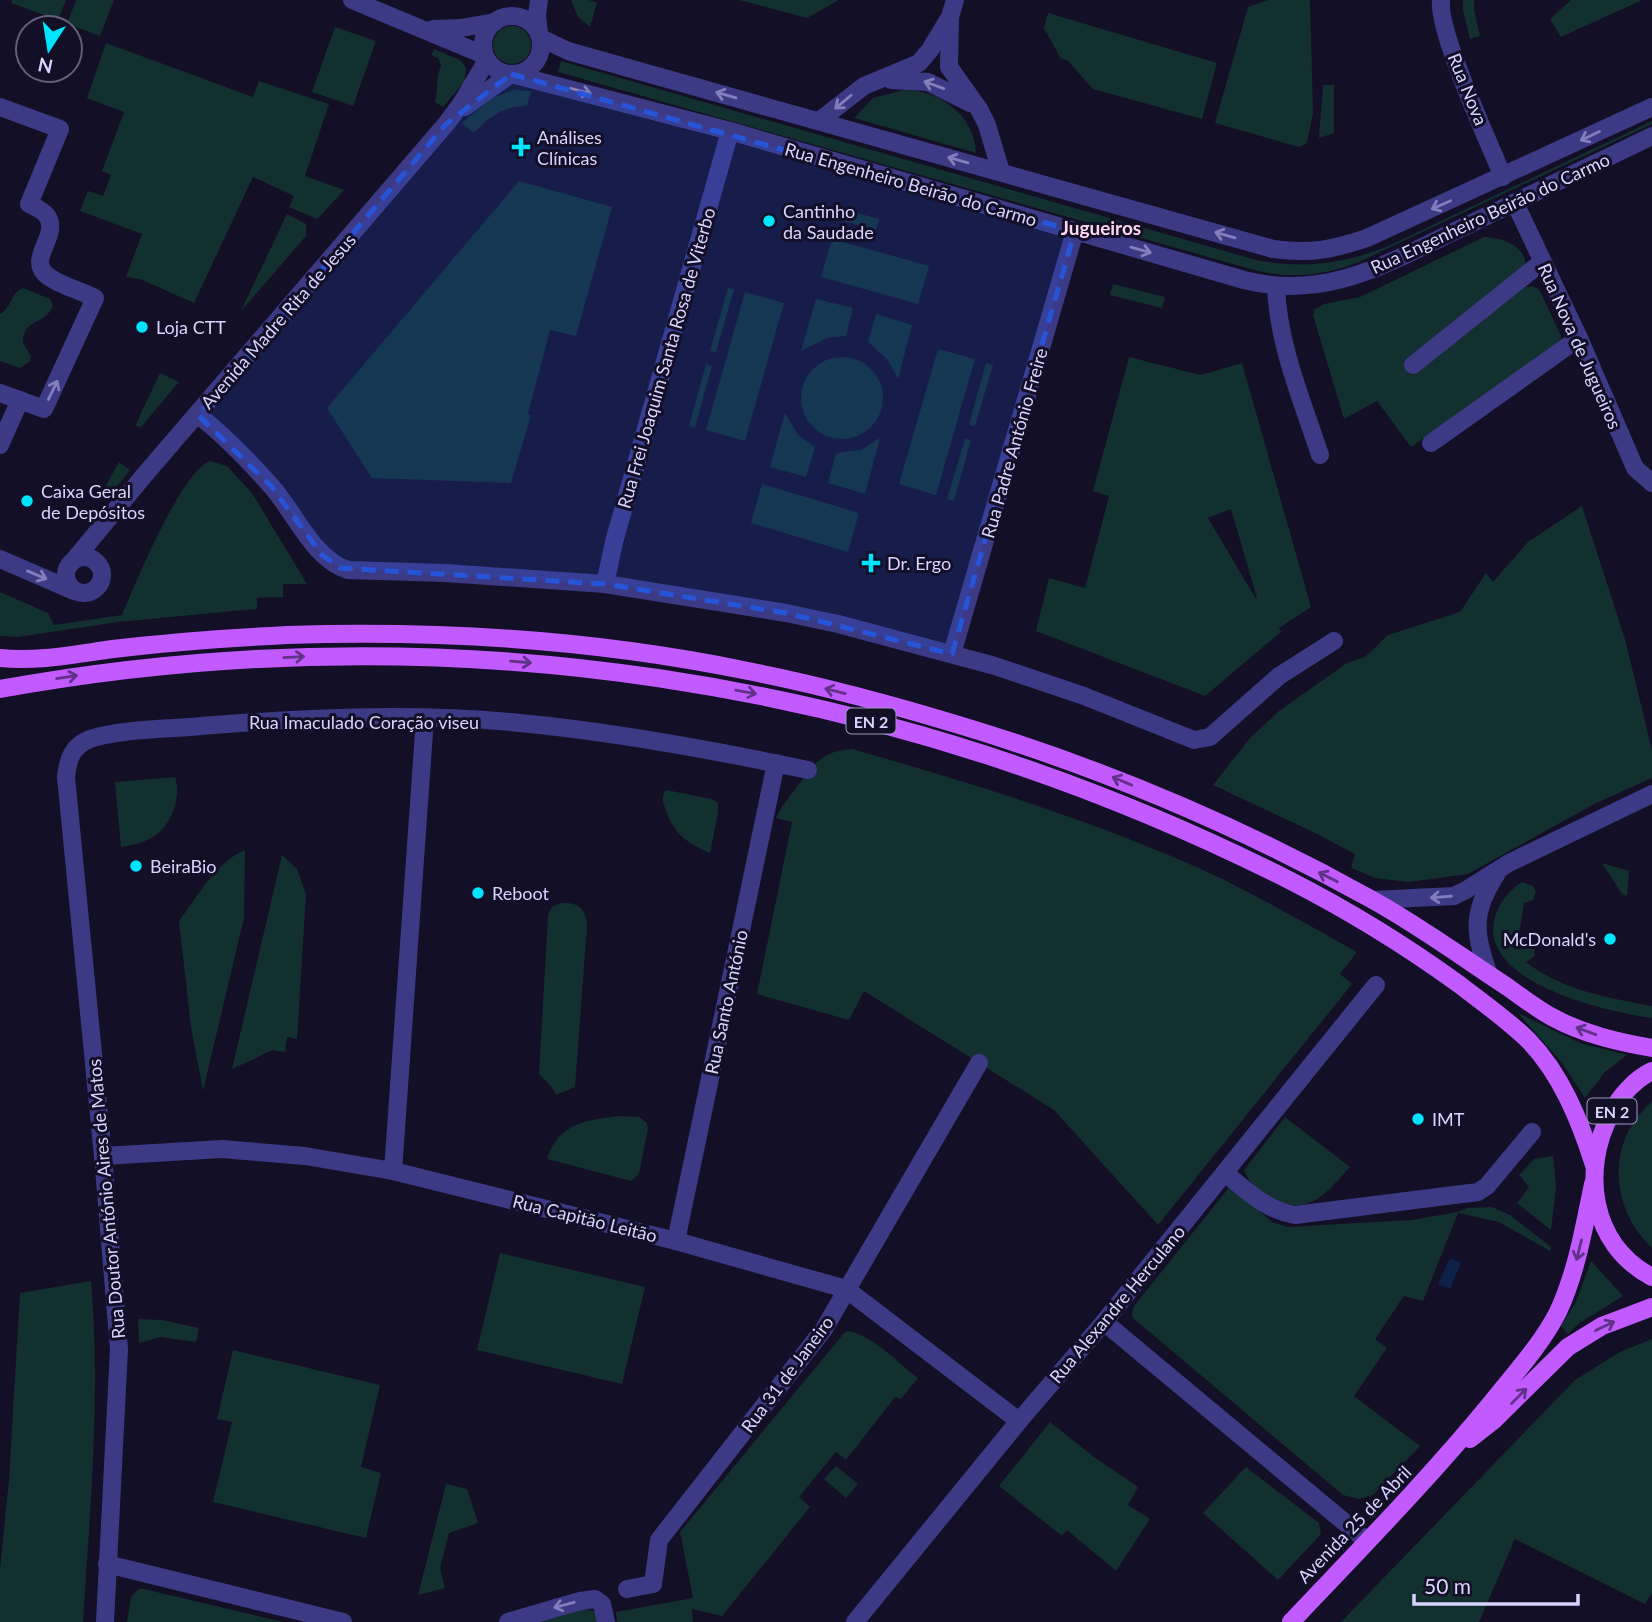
<svg xmlns="http://www.w3.org/2000/svg" width="1652" height="1622" viewBox="0 0 1652 1622" font-family="Lato,sans-serif">
<style>
.green{fill:#12302f;fill-rule:evenodd}
.water{fill:#0c2248}
.lines{fill:none;stroke-linecap:round;stroke-linejoin:round}
.minor{stroke:#3d3a85;stroke-width:18}
.tertiary{stroke:#3d3a85;stroke-width:18}
.primary{stroke:#c25bff;stroke-width:18}
.oneway{stroke:#837fbc}
.oneway2{stroke:#623188}
.marked{fill:#2655da;fill-opacity:0.2;stroke:#2655da;stroke-width:5;stroke-dasharray:14 9;stroke-linejoin:round}
.poi-dot{fill:#00e5ff;stroke:#130f26;stroke-width:2.5}
.labels{text-anchor:middle;dominant-baseline:central;stroke-width:6;stroke-linejoin:round;paint-order:stroke}
.shield{fill:#130f26;stroke:#9e99be;stroke-width:2}
.shield-label{font-size:16px;font-weight:bold;fill:#d9d4ff}
.street-label{font-size:18px;fill:#d9d4ff;stroke:#130f26}
.poi-label{font-size:18px;fill:#d9d4ff;stroke:#130f26;text-anchor:start}
.neighbourhood-label{font-size:19px;font-weight:bold;fill:#ffd6f0;stroke:#130f26}
</style>
<rect width="100%" height="100%" fill="#130f26"/>
<g class="green">
<polygon points="12,0 66,0 58,20 11,3"/>
<polygon points="76,0 114,0 100,36 67,24"/>
<polygon points="571,0 589,0 597,3 590,27 578,17"/>
<polygon points="739,0 839,0 807,18"/>
<polygon points="1268,0 1310,0 1313,113 1307,143 1299,147 1215,123 1248,7"/>
<polygon points="1463,0 1474,0 1474,10 1480,36 1470,39 1463,10"/>
<polygon points="1571,0 1640,0 1640,1 1561,37 1550,19"/>
<polygon points="1048,13 1217,63 1202,119 1093,89 1067,60 1061,59 1044,28"/>
<circle cx="512" cy="45" r="19"/>
<polygon points="335,27 376,41 353,106 312,92"/>
<polygon points="106,43 253,97 259,81 329,104 305,176 344,190 321,215 317,219 289,207 294,196 253,177 194,303 140,279 126,277 142,234 80,211 88,191 103,196 111,175 102,171 124,112 87,98"/>
<path d="M434,49L460,60L466,68L465,81L443,107L435,102C438,89 436,78 441,65L438,58L431,55Z"/>
<path d="M561,61L1256,260C1303,269 1342,264 1386,247L1652,121V124L1359,262C1324,276 1289,279 1254,270L558,72Z"/>
<polygon points="1323,85 1334,85 1334,133 1319,138"/>
<path d="M514,90L531,91L527,106C505,106 489,116 474,133L462,123L492,98Z"/>
<path d="M904,90C940,90 974,115 976,153L854,118L873,98Z"/>
<polygon points="519,181 612,207 576,336 550,330 528,414 531,415 511,483 372,478 327,408"/>
<polygon points="842,209 879,219 876,230 839,220"/>
<polygon points="287,214 306,224 306,236 241,311"/>
<path d="M1484,237C1503,238 1526,245 1526,268L1407,361L1410,375L1427,365L1523,288L1532,286L1539,289L1561,336V342L1411,447L1377,401L1344,419L1313,315L1315,309L1324,304L1360,297Z"/>
<polygon points="832,239 929,266 918,304 821,277"/>
<polygon points="1113,284 1165,297 1162,308 1110,295"/>
<path d="M23,288L50,299L53,306C45,326 23,317 23,343L31,357L30,361L20,368L0,361V314C12,308 10,293 23,288Z"/>
<polygon points="728,288 734,289 716,352 710,351"/>
<polygon points="745,292 784,303 745,441 706,430"/>
<polygon points="816,299 853,308 846,336 827,338 801,351"/>
<polygon points="876,314 912,325 898,379 888,360 868,342"/>
<polygon points="938,349 975,359 936,495 899,484"/>
<circle cx="842" cy="398" r="41"/>
<path d="M1129,357L1201,375L1242,363L1311,607L1279,628L1281,632L1205,696L1036,631L1049,578L1085,588L1109,496L1093,491ZM1231,509L1257,598L1256,599L1208,518Z"/>
<polygon points="986,363 993,365 975,426 969,425"/>
<polygon points="706,364 712,366 695,428 689,426"/>
<polygon points="160,373 179,382 141,427 135,426"/>
<polygon points="785,413 798,435 815,447 806,477 770,467"/>
<polygon points="880,438 865,494 828,483 836,453 861,450"/>
<polygon points="965,439 971,440 954,501 947,499"/>
<path d="M210,461L227,466L252,493L307,584H283V597L257,598V609L118,622L18,637L0,636V592L48,613L54,625L122,615C135,584 181,472 210,461Z"/>
<polygon points="119,462 130,470 107,499 101,494"/>
<polygon points="762,484 859,513 848,552 751,523"/>
<polygon points="1582,506 1625,639 1652,750 1652,778 1594,804 1468,874 1409,882 1375,878 1351,868 1355,854 1315,833 1213,785 1250,738 1279,711 1347,663 1365,657 1388,635 1460,612 1486,573 1493,582 1528,542"/>
<path d="M852,749C962,780 1071,814 1176,858C1238,884 1298,919 1357,952L1340,974L1352,984L1158,1225L1054,1110L864,991L849,1020L757,994L792,822L776,818C783,803 793,793 802,780C817,760 825,751 852,749Z"/>
<path d="M175,777C182,797 171,826 153,837C143,843 132,845 121,847L115,782Z"/>
<path d="M666,790L712,799L718,803V813L710,853C688,844 674,834 666,811C663,803 661,797 666,790Z"/>
<path d="M245,850L244,918L203,1091L191,1027L179,921C198,896 216,862 245,850Z"/>
<polygon points="282,855 297,869 306,894 297,1039 287,1037 285,1052 273,1050 232,1069"/>
<polygon points="1602,863 1629,871 1627,896 1622,894"/>
<path d="M1522,882L1533,886L1536,891L1533,900L1524,903L1518,941L1532,937L1535,956L1526,962C1561,990 1609,998 1652,1006V1018C1608,1012 1482,984 1494,921C1497,905 1508,891 1522,882Z"/>
<path d="M560,903C579,902 586,908 587,926L575,1087L556,1095L552,1087L539,1074L548,915L552,907Z"/>
<polygon points="1518,1013 1580,1043 1627,1055 1605,1072 1585,1098 1562,1063"/>
<path d="M1652,1102V1248C1610,1209 1605,1141 1652,1102Z"/>
<path d="M621,1116L639,1117L647,1123L648,1128L639,1174L631,1181L547,1159C559,1122 587,1120 621,1116Z"/>
<path d="M1285,1117L1350,1167C1324,1195 1310,1217 1270,1198C1257,1191 1249,1183 1244,1170Z"/>
<polygon points="1553,1156 1556,1187 1551,1230 1517,1203 1529,1187 1519,1175 1534,1159"/>
<polygon points="1231,1185 1272,1222 1288,1227 1411,1220 1458,1212 1467,1208 1492,1207 1510,1215 1551,1247 1550,1251 1499,1222 1458,1213 1423,1301 1404,1296 1375,1339 1387,1348 1354,1396 1420,1446 1373,1495 1359,1499 1343,1495 1133,1318 1132,1312 1134,1306"/>
<polygon points="500,1253 645,1287 622,1384 477,1350"/>
<polygon points="1591,1261 1623,1296 1578,1324 1568,1334 1561,1326 1576,1302"/>
<path d="M91,1281C101,1395 90,1508 83,1622H0V1569L9,1479L20,1293Z"/>
<polygon points="138,1319 162,1320 199,1328 196,1342 161,1337 139,1343"/>
<path d="M848,1331C874,1336 898,1363 918,1378L901,1399L895,1397L846,1460L836,1452L799,1497L810,1507L722,1616L692,1609L693,1622H617L616,1612L693,1598L680,1532L844,1333Z"/>
<polygon points="1652,1339 1652,1593 1645,1604 1515,1539 1479,1622 1341,1622 1575,1380 1620,1352"/>
<polygon points="233,1350 380,1385 361,1467 381,1473 366,1538 213,1502 232,1422 217,1419"/>
<polygon points="1050,1422 1094,1457 1138,1487 1128,1505 1150,1519 1116,1571 1067,1530 1062,1536 999,1486"/>
<polygon points="836,1466 858,1484 846,1498 824,1479"/>
<polygon points="1246,1467 1319,1523 1321,1534 1278,1580 1203,1513"/>
<polygon points="446,1484 467,1489 478,1523 449,1533 440,1568 445,1588 418,1595"/>
<polygon points="139,1589 144,1589 283,1622 127,1622 131,1597"/>
<polygon points="581,1608 597,1612 600,1622 540,1622"/>
</g>
<polygon class="water" points="1450,1258 1461,1263 1450,1289 1438,1284"/>
<g class="lines">
<g class="minor">
<polyline points="955,0 950,17 949,67 979,109 987,125 1001,172"/>
<path d="M1441,0C1437,31 1489,142 1503,177"/>
<polyline points="891,80 928,82 970,103"/>
<path d="M0,107L60,129L29,204C35,207 44,211 47,216C61,236 24,260 49,277C62,286 81,291 95,298L44,409L0,393"/>
<polyline points="465,107 511,74"/>
<polyline points="819,121 864,86 919,63 930,50 948,20"/>
<polyline points="1515,203 1579,338 1635,468 1652,483"/>
<path d="M1276,286C1278,345 1302,400 1320,455"/>
<polyline points="1413,365 1542,262"/>
<path d="M198,415C225,436 249,461 272,487C295,513 314,560 348,570L445,573L605,584L786,613L838,624L995,666L1084,696L1194,740L1210,737L1279,676L1334,641"/>
<polyline points="1431,443 1579,338"/>
<polyline points="0,445 20,400"/>
<circle cx="84" cy="575" r="18"/>
<polyline points="0,559 74,591"/>
<polyline points="74,560 147,472 446,124 461,104 487,60"/>
<polyline points="605,584 614,542 730,131"/>
<polyline points="952,654 1075,231"/>
<polyline points="1373,900 1454,896 1466,890 1509,863 1652,794"/>
<path d="M1489,975C1474,932 1471,913 1497,873"/>
<polyline points="103,1156 222,1149 305,1156 393,1171 676,1241 846,1289 1019,1421"/>
<polyline points="393,1171 425,718"/>
<path d="M1225,1173C1247,1191 1266,1210 1295,1215L1478,1192L1487,1186L1532,1132"/>
<polyline points="676,1241 776,763"/>
<polyline points="1104,1322 1376,985"/>
<polyline points="107,1564 343,1622"/>
<polyline points="627,1589 653,1584 659,1540 824,1329 979,1063"/>
<path d="M105,1622L119,1349L103,1156L66,777C68,759 72,746 90,739C116,730 162,729 190,727C299,718 411,712 520,723C616,732 713,750 808,770"/>
<polyline points="508,1622 580,1601 595,1599 602,1604 606,1622"/>
</g>
<g class="tertiary">
<polyline points="352,0 484,55"/>
<circle cx="512" cy="45" r="29"/>
<polyline points="433,29 461,28 495,22"/>
<polyline points="539,34 537,15 539,0"/>
<path d="M541,38L568,51L1273,249C1311,254 1331,250 1367,238L1652,107"/>
<path d="M515,75L730,131L1244,280C1331,302 1394,259 1470,224C1531,195 1591,165 1652,136"/>
<polyline points="855,1622 1019,1421 1104,1322 1367,1541"/>
</g>
<g class="primary">
<path d="M0,658C37,662 76,654 113,649C171,642 229,638 287,635C440,630 598,640 748,671C819,685 890,704 959,725C1102,768 1239,826 1369,898C1417,924 1463,958 1509,988C1523,998 1537,1009 1552,1017C1583,1034 1618,1042 1652,1048"/>
<path d="M0,689C443,609 886,677 1287,879C1348,910 1405,945 1460,985C1483,1003 1508,1020 1529,1041C1561,1074 1580,1121 1594,1165"/>
<path d="M1652,1071C1635,1079 1620,1096 1611,1113C1581,1170 1590,1244 1652,1277"/>
<polyline points="1470,1439 1493,1421 1568,1347 1602,1326 1652,1307"/>
<path d="M1291,1622C1359,1550 1429,1479 1492,1402C1515,1373 1541,1345 1558,1312C1577,1271 1584,1227 1593,1184"/>
</g>
</g>
<defs><path id="oneway-shaft" d="M-6 0H5M1.5-3L5.5 0L1.5 3" fill="none" stroke-width="1.6" stroke-linecap="round" stroke-linejoin="round" transform="scale(1.75)"/></defs>
<g class="oneway">
<use href="#oneway-shaft" transform="translate(934 85) rotate(-160)"/>
<use href="#oneway-shaft" transform="translate(581 91) rotate(15)"/>
<use href="#oneway-shaft" transform="translate(726 95) rotate(-164)"/>
<use href="#oneway-shaft" transform="translate(843 102) rotate(140)"/>
<use href="#oneway-shaft" transform="translate(1590 136) rotate(155)"/>
<use href="#oneway-shaft" transform="translate(958 160) rotate(-164)"/>
<use href="#oneway-shaft" transform="translate(1441 205) rotate(156)"/>
<use href="#oneway-shaft" transform="translate(1225 235) rotate(-164)"/>
<use href="#oneway-shaft" transform="translate(1141 250) rotate(16)"/>
<use href="#oneway-shaft" transform="translate(53 390) rotate(-64)"/>
<use href="#oneway-shaft" transform="translate(37 575) rotate(23)"/>
<use href="#oneway-shaft" transform="translate(1441 897) rotate(175)"/>
<use href="#oneway-shaft" transform="translate(564 1605) rotate(165)"/>
</g>
<g class="oneway2">
<use href="#oneway-shaft" transform="translate(294 657) rotate(-3)"/>
<use href="#oneway-shaft" transform="translate(521 662) rotate(5)"/>
<use href="#oneway-shaft" transform="translate(67 677) rotate(-9)"/>
<use href="#oneway-shaft" transform="translate(835 691) rotate(-166)"/>
<use href="#oneway-shaft" transform="translate(746 692) rotate(10)"/>
<use href="#oneway-shaft" transform="translate(1122 781) rotate(-157)"/>
<use href="#oneway-shaft" transform="translate(1328 877) rotate(-153)"/>
<use href="#oneway-shaft" transform="translate(1586 1031) rotate(-160)"/>
<use href="#oneway-shaft" transform="translate(1579 1250) rotate(104)"/>
<use href="#oneway-shaft" transform="translate(1605 1326) rotate(-26)"/>
<use href="#oneway-shaft" transform="translate(1519 1396) rotate(-45)"/>
</g>
<path class="marked" d="M511,74L1075,231L952,654L786,613L605,584L340,568L322,555L271,486L198,415L446,124Z"/>
<g class="poi-dot">
<path d="M517.5 136.5h7v7h7v7h-7v7h-7v-7h-7v-7h7z"/>
<circle cx="769" cy="221" r="7"/>
<circle cx="142" cy="327" r="7"/>
<circle cx="27" cy="501" r="7"/>
<path d="M867.5 552.5h7v7h7v7h-7v7h-7v-7h-7v-7h7z"/>
<circle cx="136" cy="866" r="7"/>
<circle cx="478" cy="893" r="7"/>
<circle cx="1610" cy="939" r="7"/>
<circle cx="1418" cy="1119" r="7"/>
</g>
<g class="labels">
<g class="shield">
<rect x="846.5" y="708.5" width="49" height="25" rx="5"/>
<rect x="1587.5" y="1098.5" width="49" height="25" rx="5"/>
</g>
<g class="shield-label">
<text x="871" y="721">EN 2</text>
<text x="1612" y="1111">EN 2</text>
</g>
<g class="street-label">
<text transform="translate(1468 89) rotate(68)">Rua Nova</text>
<text transform="translate(911 184) rotate(16)">Rua Engenheiro Beirão do Carmo</text>
<text transform="translate(1490 213) rotate(-25)">Rua Engenheiro Beirão do Carmo</text>
<text transform="translate(278 321) rotate(-49)">Avenida Madre Rita de Jesus</text>
<text transform="translate(1580 346) rotate(66)">Rua Nova de Jugueiros</text>
<text transform="translate(666 358) rotate(-74)">Rua Frei Joaquim Santa Rosa de Viterbo</text>
<text transform="translate(1014 443) rotate(-74)">Rua Padre António Freire</text>
<text x="364" y="722">Rua Imaculado Coração viseu</text>
<text transform="translate(726 1002) rotate(-78)">Rua Santo António</text>
<text transform="translate(106 1199) rotate(-95)">Rua Doutor António Aires de Matos</text>
<text transform="translate(585 1218) rotate(14)">Rua Capitão Leitão</text>
<text transform="translate(1117 1304) rotate(-50)">Rua Alexandre Herculano</text>
<text transform="translate(787 1374) rotate(-53)">Rua 31 de Janeiro</text>
<text transform="translate(1354 1524) rotate(-46)">Avenida 25 de Abril</text>
</g>
<g class="poi-label">
<text x="537" y="137">Análises<tspan x="537" dy="21">Clínicas</tspan></text>
<text x="783" y="211">Cantinho<tspan x="783" dy="21">da Saudade</tspan></text>
<text x="156" y="327">Loja CTT</text>
<text x="41" y="491">Caixa Geral<tspan x="41" dy="21">de Depósitos</tspan></text>
<text x="887" y="563">Dr. Ergo</text>
<text x="150" y="866">BeiraBio</text>
<text x="492" y="893">Reboot</text>
<text x="1596" y="939" text-anchor="end">McDonald's</text>
<text x="1432" y="1119">IMT</text>
</g>
<g class="neighbourhood-label">
<text x="1101" y="227">Jugueiros</text>
</g>
</g>
<g transform="translate(49 49) rotate(192)"><circle r="33" fill="#130f26" stroke="#625e7d" stroke-width="2"/>
<path d="M0-5L12 26L0 18L-12 26Z" fill="#00e5ff"/>
<text y="-10" font-size="19" font-weight="bold" text-anchor="middle" fill="#d9d4ff">N</text>
</g>
<path d="M1414 1594v10h164v-10" fill="none" stroke="#d9d4ff" stroke-width="3.5"/>
<text x="1424" y="1594" font-size="21" fill="#d9d4ff" stroke="#130f26" stroke-width="5" paint-order="stroke">50 m</text>
</svg>
